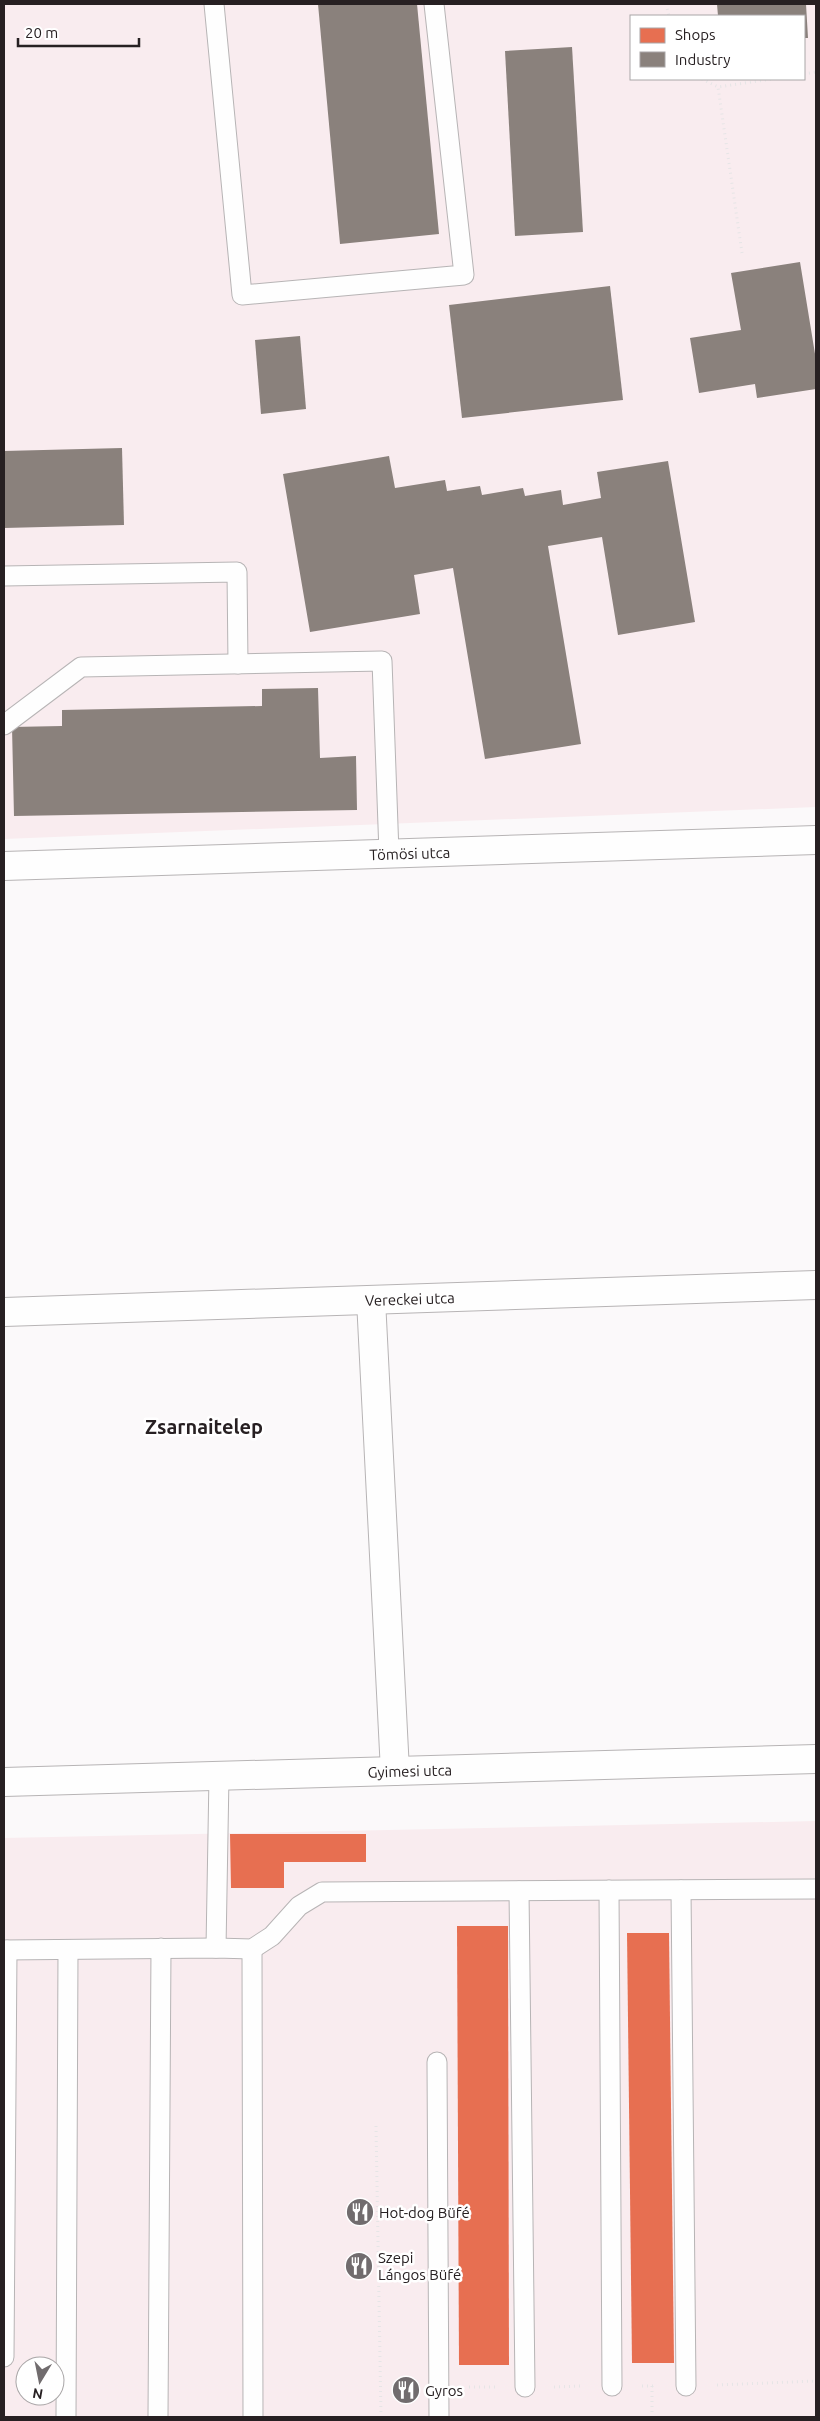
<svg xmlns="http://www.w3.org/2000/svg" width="820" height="2421" viewBox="0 0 820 2421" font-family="Ubuntu,sans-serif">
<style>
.built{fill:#f9ecef;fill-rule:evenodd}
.shops{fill:#e76f51}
.industry{fill:#8a817c}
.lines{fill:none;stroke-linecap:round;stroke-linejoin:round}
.service-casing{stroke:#b7b4b5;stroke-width:21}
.minor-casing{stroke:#b7b4b5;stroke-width:30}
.path{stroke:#e6e5e6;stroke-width:3;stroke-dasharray:1 4;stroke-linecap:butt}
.service{stroke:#fefefe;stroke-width:19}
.minor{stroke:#fefefe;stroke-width:28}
.labels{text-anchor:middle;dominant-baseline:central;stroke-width:5;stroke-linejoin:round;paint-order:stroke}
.street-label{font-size:15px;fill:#272022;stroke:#fff}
.poi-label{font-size:15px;fill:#272022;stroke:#fff;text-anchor:start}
.district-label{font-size:20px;font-weight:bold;fill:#272022;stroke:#fff}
</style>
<rect width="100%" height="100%" fill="#fbf9fa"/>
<g class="built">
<path d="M4,4H816V807L4,839ZM631,16H804V79H631Z"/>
<path d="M816,1821V2417H4V1838ZM25,2366H55V2396H25Z"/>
</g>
<g class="shops">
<polygon points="230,1834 366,1834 366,1862 284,1862 284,1888 231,1888"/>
<polygon points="457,1926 508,1926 509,2365 459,2365"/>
<polygon points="627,1933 669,1933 674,2363 632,2363"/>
</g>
<g class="industry">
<polygon points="318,4 417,4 439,234 340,244"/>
<polygon points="717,4 806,4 808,38 804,38 804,16 718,16"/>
<polygon points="572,47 583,232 515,236 505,51"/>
<polygon points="800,262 816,360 816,389 757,398 755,384 699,393 690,338 741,330 731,273"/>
<polygon points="610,286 623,400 462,418 449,305"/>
<polygon points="300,336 306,409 261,414 255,340"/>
<polygon points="122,448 124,525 4,528 4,451"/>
<polygon points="389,456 395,488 445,480 447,491 480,486 482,495 523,488 525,496 561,490 563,505 601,498 597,472 668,461 695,622 618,635 602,537 548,546 581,744 485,759 453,568 414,575 420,614 310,632 283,474"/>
<polygon points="318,688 320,758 356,756 357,810 14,816 12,727 62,726 62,710 262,706 262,689"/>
</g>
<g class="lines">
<defs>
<g id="service">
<polyline points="214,4 242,295 464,275 434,4"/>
<polyline points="4,576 237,572 238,664"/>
<polyline points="4,725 81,667 382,661 389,853"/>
<polyline points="609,1890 612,2386"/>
<polyline points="681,1890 686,2386"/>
<polyline points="519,1891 525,2387"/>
<polyline points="216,1948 219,1776"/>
<polyline points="252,1949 253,2417"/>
<polyline points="4,1950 216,1948 252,1949 272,1936 299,1906 322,1892 816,1889"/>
<polyline points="437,2062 439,2417"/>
<polyline points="4,2357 7,1950"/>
<polyline points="66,2417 68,1950"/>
<polyline points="158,2417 161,1948"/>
</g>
<g id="minor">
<path id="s1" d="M4,866L816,840"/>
<polyline points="371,1300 395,1771"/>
<path id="s2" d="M4,1312L816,1285"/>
<path id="s3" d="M4,1782L816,1759"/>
</g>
</defs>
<use href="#service" class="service-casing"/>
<use href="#minor" class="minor-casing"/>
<g class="path">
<polyline points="666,4 669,16"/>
<polyline points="804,74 816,72"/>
<polyline points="702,79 718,87"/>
<polyline points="742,253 718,87 772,79"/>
<polyline points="376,2126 381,2417"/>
<polyline points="717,2385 816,2381"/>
<polyline points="642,2386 656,2386"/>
<polyline points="469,2387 496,2387"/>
<polyline points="554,2387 581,2386"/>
<polyline points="652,2417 652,2386"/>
</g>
<use href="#service" class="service"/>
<use href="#minor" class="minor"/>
</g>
<defs>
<symbol id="restaurant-disc" viewBox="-11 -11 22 22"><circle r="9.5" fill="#716c6e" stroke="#fff"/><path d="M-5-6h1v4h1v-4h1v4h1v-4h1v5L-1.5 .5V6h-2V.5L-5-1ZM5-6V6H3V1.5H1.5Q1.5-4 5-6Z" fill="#fff"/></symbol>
</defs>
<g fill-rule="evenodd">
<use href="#restaurant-disc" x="344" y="2196" width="32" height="32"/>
<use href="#restaurant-disc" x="343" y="2250" width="32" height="32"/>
<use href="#restaurant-disc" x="390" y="2374" width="32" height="32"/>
</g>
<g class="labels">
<g class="street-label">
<text stroke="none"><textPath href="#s1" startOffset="406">Tömösi utca</textPath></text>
<text stroke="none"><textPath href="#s2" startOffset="406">Vereckei utca</textPath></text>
<text stroke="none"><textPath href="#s3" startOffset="406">Gyimesi utca</textPath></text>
</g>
<g class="poi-label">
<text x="379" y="2212">Hot-dog Büfé</text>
<text x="378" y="2257">Szepi<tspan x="378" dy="17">Lángos Büfé</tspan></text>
<text x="425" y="2390">Gyros</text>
</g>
<g class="district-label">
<text x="204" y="1426">Zsarnaitelep</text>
</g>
</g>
<rect width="820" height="2421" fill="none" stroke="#272022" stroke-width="10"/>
<rect x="630" y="15" width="175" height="65" fill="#ffffff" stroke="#a9a6a7"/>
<rect x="640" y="28" width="25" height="15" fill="#e76f51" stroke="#a9a6a7"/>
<text x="675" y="40" font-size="15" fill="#272022">Shops</text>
<rect x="640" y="52" width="25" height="15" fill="#8a817c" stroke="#a9a6a7"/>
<text x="675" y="65" font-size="15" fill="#272022">Industry</text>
<g transform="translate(40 2381) rotate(190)"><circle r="24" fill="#ffffff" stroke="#a9a6a7"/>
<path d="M0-4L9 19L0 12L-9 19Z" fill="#716c6e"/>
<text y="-8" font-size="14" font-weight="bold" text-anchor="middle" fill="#272022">N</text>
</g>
<path d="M18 38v8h121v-8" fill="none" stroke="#272022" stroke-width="2.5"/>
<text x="25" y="38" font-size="15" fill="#272022" stroke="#ffffff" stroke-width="4" paint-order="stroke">20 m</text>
</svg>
